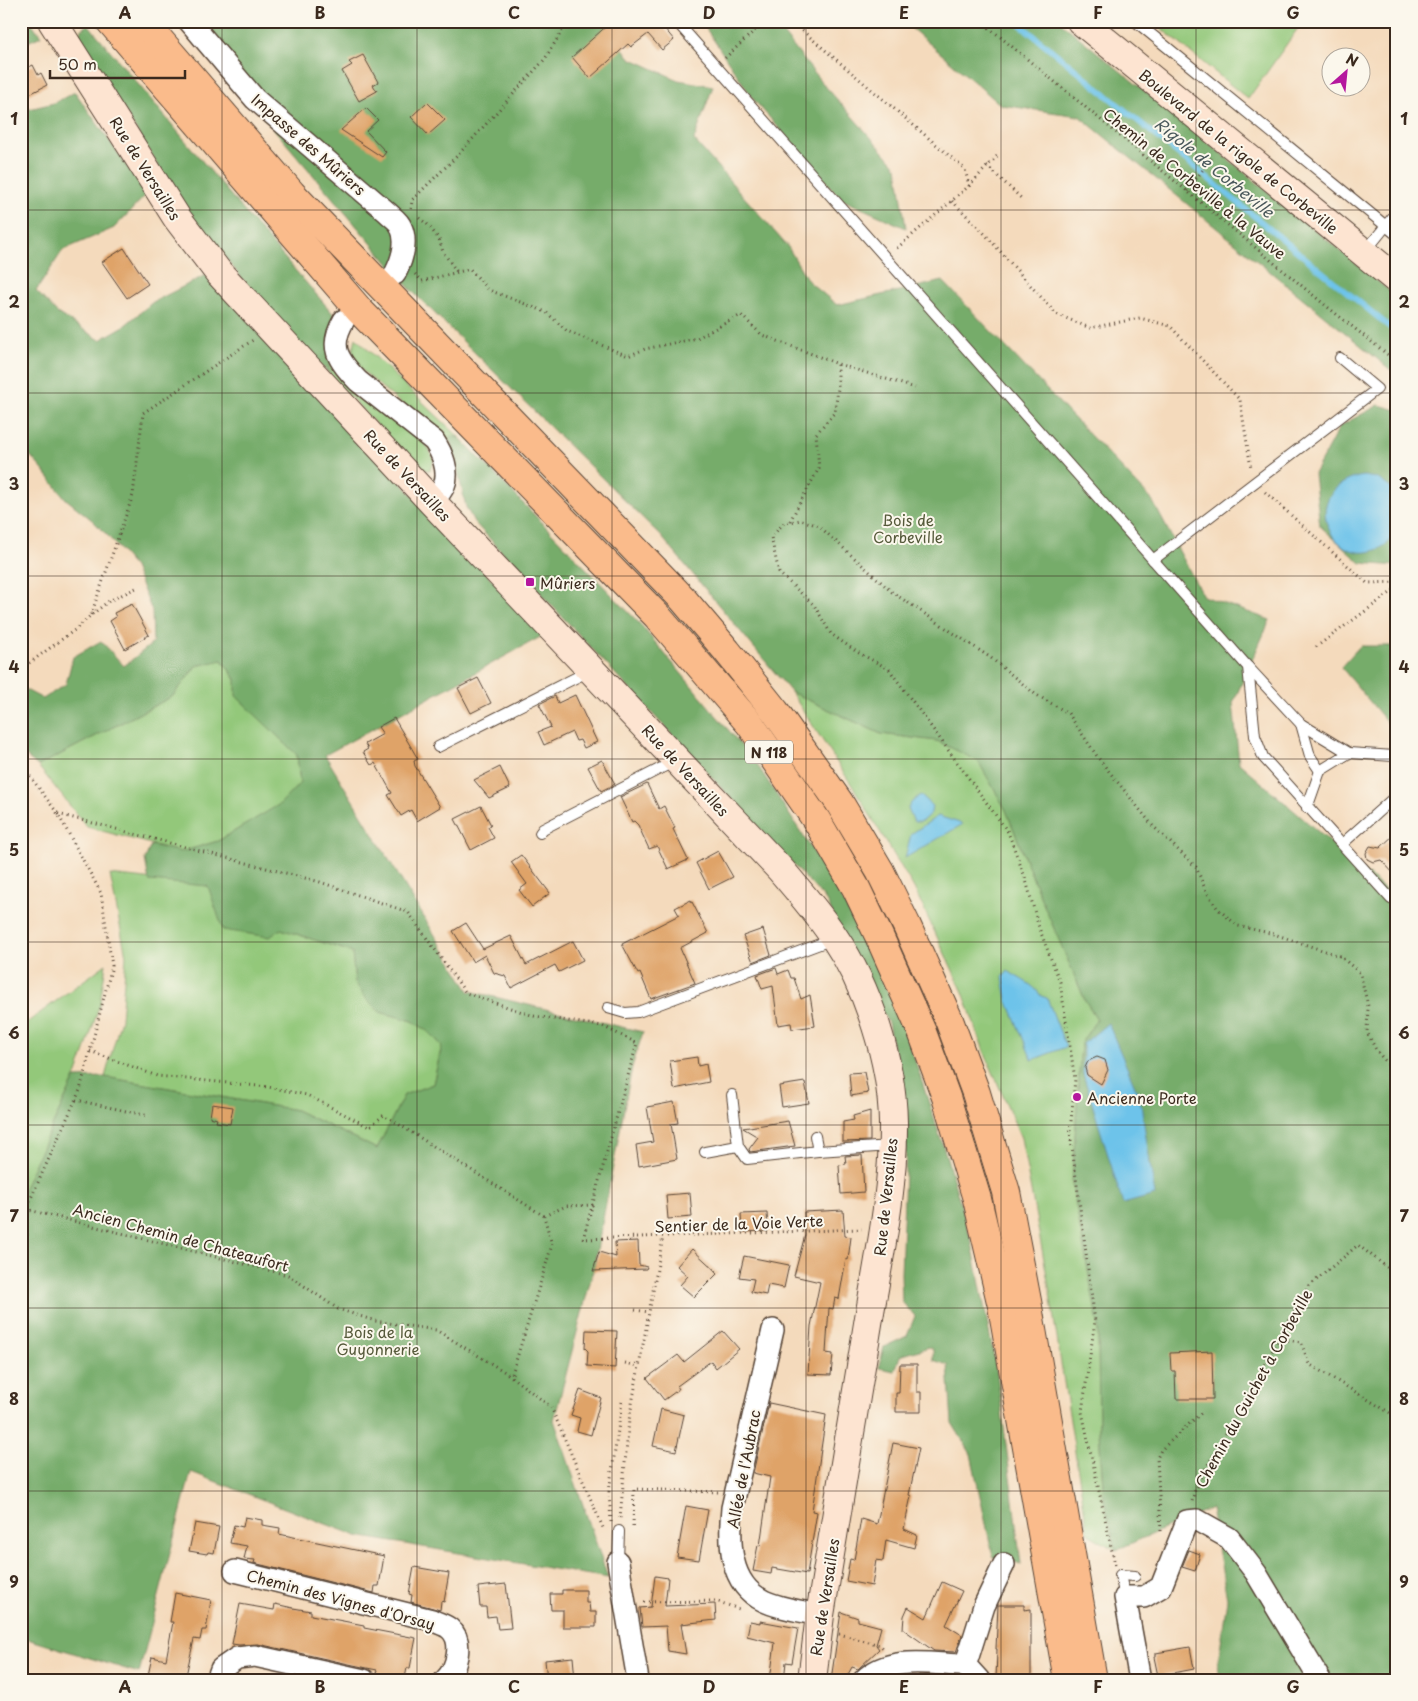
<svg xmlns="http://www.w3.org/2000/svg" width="1418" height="1701" viewBox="0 0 1418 1701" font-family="'Playpen Sans',sans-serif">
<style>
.green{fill:#93c87a;stroke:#67794c}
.forest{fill:#76ac6a;stroke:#586b44}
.water{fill:#6dc3ea;stroke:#547684}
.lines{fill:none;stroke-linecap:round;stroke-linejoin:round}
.stream{stroke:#6dc3ea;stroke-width:5.5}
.building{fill:#dfa367}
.service-casing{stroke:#574436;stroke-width:12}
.minor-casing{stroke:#574436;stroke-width:24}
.secondary-casing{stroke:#574436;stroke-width:30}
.trunk-casing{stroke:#574436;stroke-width:30}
.path{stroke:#574436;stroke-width:3;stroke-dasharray:1 4;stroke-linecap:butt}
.service{stroke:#fff;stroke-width:10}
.minor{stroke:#fff;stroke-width:21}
.secondary{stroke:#fde4d1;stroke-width:28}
.trunk{stroke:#fabb8b;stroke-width:28}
.grid{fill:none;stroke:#3b2a1e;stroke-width:1;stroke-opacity:0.55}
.poi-dot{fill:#b5179e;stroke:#fbf7ec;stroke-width:2}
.labels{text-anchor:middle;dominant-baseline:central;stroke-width:4;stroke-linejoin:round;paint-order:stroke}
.shield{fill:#fbf7ec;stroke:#75685c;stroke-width:1}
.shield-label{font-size:14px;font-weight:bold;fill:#3b2a1e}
.street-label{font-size:15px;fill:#3b2a1e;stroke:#fbf7ec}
.park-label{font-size:15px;fill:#55593a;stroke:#fbf7ec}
.poi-label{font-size:15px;fill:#3b2a1e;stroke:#fbf7ec;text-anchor:start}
.water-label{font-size:16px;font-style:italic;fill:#4a585b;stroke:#fbf7ec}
.neatline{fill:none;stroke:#3b2a1e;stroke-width:2}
.grid-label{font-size:16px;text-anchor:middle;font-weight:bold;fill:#3b2a1e}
</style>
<rect width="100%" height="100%" fill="#fbf7ec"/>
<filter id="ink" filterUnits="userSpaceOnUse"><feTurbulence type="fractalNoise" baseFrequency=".02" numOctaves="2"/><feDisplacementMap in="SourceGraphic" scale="10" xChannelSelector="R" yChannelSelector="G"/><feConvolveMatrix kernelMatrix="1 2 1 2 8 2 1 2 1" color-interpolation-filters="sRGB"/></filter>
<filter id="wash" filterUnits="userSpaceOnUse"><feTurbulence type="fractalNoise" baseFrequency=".0096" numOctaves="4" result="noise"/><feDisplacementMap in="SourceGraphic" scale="20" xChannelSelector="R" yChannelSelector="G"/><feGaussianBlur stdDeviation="1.12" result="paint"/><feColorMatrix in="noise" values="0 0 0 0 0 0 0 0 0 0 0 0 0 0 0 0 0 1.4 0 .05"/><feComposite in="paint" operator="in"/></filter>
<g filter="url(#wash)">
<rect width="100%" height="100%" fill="#f4dabc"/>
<g class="green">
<polygon points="1152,21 1303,21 1248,99"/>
<polygon points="356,338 460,438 451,436 452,444 387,392 350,360"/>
<polygon points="327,356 428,447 434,460 430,470 422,470 411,462 330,375"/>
<polygon points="222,660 271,729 297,755 300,783 281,804 218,841 181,852 87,827 38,766 173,696 196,666"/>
<polygon points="791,692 881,734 937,741 978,760 1006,810 1040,896 1085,1000 1097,1019 1081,1043 1072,1184 1098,1324 1099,1431 1104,1499 1116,1550 1088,1534 1048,1281 1021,1138 984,1051 963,992 914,888 855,790"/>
<polygon points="110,875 208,886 281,929 352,952 355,982 380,1012 413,1021 430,1033 442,1045 433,1084 404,1095 377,1149 296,1110 105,1077 121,1019 126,956"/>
<polygon points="106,964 100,1003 86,1048 75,1078 46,1139 21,1195 21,1027"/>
</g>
<g class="forest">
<polygon points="21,21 30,21 41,36 21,45"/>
<polygon points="182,21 606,21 606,26 630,58 678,80 713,86 694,140 788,247 808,281 837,305 943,281 1152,500 1203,596 1270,620 1233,703 1239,763 1397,900 1397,1680 1220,1680 1218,1664 1227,1599 1211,1508 1116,1550 1104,1499 1099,1431 1098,1324 1072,1184 1081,1043 1097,1019 1085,1000 1040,896 1006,810 978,761 937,741 881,734 791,692 661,536 411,290"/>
<polygon points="701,21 773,21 819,79 897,167 906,228 841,199 754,100"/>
<polygon points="903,21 1059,21 1397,297 1397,375 1079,116 1001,105"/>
<polygon points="88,24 248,216 336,317 327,356 330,375 268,311 179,200 77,34"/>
<polygon points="75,92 147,194 114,228 63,250 36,291 57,313 100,340 124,326 153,302 206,275 544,635 325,755 469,991 643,1032 632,1067 593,1271 554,1420 608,1578 357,1536 191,1472 139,1673 21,1637 21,1195 46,1139 75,1078 105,1077 296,1110 377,1149 404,1095 433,1084 442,1046 430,1033 413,1021 380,1012 366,999 355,982 352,952 281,929 270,937 223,930 208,886 149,881 145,859 151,845 181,852 218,841 280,804 300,783 297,755 236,696 236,679 222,660 196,666 173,696 38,766 21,752 21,691 24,689 43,699 66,684 73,657 101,641 124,666 153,643 152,611 134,567 109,537 92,520 66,499 42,469 21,445 21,111 54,103"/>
<polygon points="1379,405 1397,410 1397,566 1361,563 1320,526 1314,474 1340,426"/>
<polygon points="450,436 460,438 640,624 756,763 833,882 874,962 904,1027 946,1155 972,1243 997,1373 1021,1564 993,1557 971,1454 952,1423 948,1365 933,1360 933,1350 929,1347 900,1356 895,1371 879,1368 884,1347 907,1336 915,1316 902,1302 901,1274 907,1121 888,1023 825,899 474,522 466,507"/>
<polygon points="1360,646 1397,646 1397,734 1341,667"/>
</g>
<g class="water">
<path d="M1363,476L1377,478L1391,488L1397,496L1396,535C1392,538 1388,544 1384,546C1334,576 1292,489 1363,476Z"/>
<polygon points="920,795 932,806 931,813 921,822 914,822 908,808 911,803"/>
<polygon points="938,816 963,824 905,858 911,834"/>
<path d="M1008,971C1019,979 1034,984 1041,996L1047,998L1066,1047L1032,1060L1007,1000L1003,977Z"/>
<polygon points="1108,1023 1140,1098 1155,1195 1123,1204 1083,1074 1083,1044"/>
</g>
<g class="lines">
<polyline class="stream" points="1016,21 1397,333"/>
</g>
<g id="blocks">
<g class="building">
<polygon points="612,21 662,21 660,23 674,40 662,50 648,34 631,47 628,44 590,78 572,57"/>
<polygon points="363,55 378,82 373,85 377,91 359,101 342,71 352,65 349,62"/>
<polygon points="33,65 38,75 41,73 47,85 26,96 21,88 21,71"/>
<polygon points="427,102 445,120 428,135 411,117"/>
<polygon points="366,108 378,120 366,131 386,152 382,157 341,130"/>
<polygon points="124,248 148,284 127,298 102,262"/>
<polygon points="132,604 149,635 125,649 110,621 116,617 114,613"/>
<polygon points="478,678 491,703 471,713 458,688"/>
<polygon points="575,695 597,742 584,748 580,740 576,741 572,732 544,745 538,732 551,727 539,704 555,696 558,703"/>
<polygon points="394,718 418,759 414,761 415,766 440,807 417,821 411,810 401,816 388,795 392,793 375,763 371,765 363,752 368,749 365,744 383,734 378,727"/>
<polygon points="602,760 615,784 601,791 588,767"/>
<polygon points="500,767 510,788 489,798 474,780"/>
<polygon points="647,784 659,809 664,806 675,828 673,829 688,860 668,869 657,846 649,849 638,825 634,821 632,822 620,797"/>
<polygon points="481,806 491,825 488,827 494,838 471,850 455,819"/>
<polygon points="1397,832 1397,877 1381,860 1373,862 1367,859 1366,853 1370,846 1380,848"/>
<polygon points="718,851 733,877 709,889 696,863"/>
<polygon points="521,855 550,893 532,907 519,890 527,884 511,862"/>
<polygon points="691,900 708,933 680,948 695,983 651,999 640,973 638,974 622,944 679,915 675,908"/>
<polygon points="466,923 483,949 511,936 526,965 573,941 583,960 559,972 555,965 511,988 505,976 494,973 485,955 473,962 453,931"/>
<polygon points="763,929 771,955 753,962 743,936"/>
<polygon points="776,968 778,974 788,970 791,978 794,978 801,999 810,995 815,1026 792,1029 791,1023 778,1025 773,986 762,989 757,975"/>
<polygon points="697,1057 698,1066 706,1064 709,1082 674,1089 670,1061"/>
<polygon points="1097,1057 1105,1060 1108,1070 1101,1084 1087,1075 1085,1068 1088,1061"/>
<polygon points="864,1072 868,1093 851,1096 849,1073"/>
<polygon points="805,1082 809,1103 782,1107 779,1086"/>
<polygon points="674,1102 678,1123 671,1124 677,1159 639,1166 636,1145 653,1142 647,1107"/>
<polygon points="212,1104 233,1107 230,1124 216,1122 217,1119 210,1117"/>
<polygon points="870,1111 870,1141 843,1142 843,1122 854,1120 853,1116"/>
<polygon points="788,1121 795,1146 750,1152 749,1149 758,1137 743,1128"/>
<polygon points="862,1155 864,1192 841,1194 839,1165 846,1164 845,1156"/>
<polygon points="690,1193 692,1217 668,1219 666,1195"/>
<polygon points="843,1210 845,1236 851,1237 848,1260 846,1259 839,1299 835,1298 833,1309 829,1308 826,1353 833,1354 831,1375 808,1374 811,1326 820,1282 794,1276 805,1235 804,1212"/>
<polygon points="767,1213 768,1231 742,1232 741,1214"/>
<polygon points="638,1241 639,1265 647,1267 646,1269 593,1271 599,1252 616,1257 615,1242"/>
<polygon points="692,1249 718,1273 694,1297 680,1285 688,1276 677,1266"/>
<polygon points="744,1256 789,1265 784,1288 768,1285 766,1295 751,1292 754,1279 739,1277"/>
<polygon points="586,1330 617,1331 615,1368 587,1366 588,1351 585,1348"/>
<polygon points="723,1331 739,1349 716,1368 711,1361 677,1386 679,1389 664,1400 647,1378 678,1355 684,1362"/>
<polygon points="1212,1351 1213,1399 1176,1399 1175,1371 1171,1371 1170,1353"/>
<polygon points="900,1364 917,1364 917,1392 921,1392 921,1412 896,1412 896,1393 899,1393"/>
<polygon points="580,1390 601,1398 591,1435 577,1431 580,1418 571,1415"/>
<polygon points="769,1403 826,1415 812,1511 817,1512 807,1574 772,1568 771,1574 753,1571 758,1545 760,1546 770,1477 753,1473"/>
<polygon points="661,1409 684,1415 676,1451 653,1446"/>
<polygon points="893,1443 919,1448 909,1495 911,1496 904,1529 917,1535 914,1548 886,1540 883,1561 876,1560 872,1586 846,1581 850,1559 854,1560 861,1519 877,1524"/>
<polygon points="686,1506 708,1510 699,1560 677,1557"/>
<polygon points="245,1517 262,1520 262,1525 280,1528 279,1534 384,1556 379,1586 375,1586 374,1593 254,1563 255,1560 244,1559 247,1546 230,1543 234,1525 243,1527"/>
<polygon points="195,1523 219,1527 214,1553 208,1552 207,1554 189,1551"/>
<polygon points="1189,1550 1200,1554 1195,1571 1182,1567"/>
<polygon points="414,1567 449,1573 444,1602 441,1601 440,1610 411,1602 412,1595 409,1594"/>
<polygon points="655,1576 668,1578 665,1606 715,1604 716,1620 681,1624 686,1654 668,1651 666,1626 642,1627 640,1608 651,1607"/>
<polygon points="942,1582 962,1591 946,1625 962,1635 956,1652 934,1651 903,1629 904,1616 908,1607 926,1618"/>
<polygon points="506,1584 511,1628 498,1629 496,1616 487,1617 486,1607 480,1607 478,1587"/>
<polygon points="562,1590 586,1590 586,1603 589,1603 590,1612 596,1612 596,1627 563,1627 563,1610 551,1610 550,1594 562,1594"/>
<polygon points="175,1593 211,1600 206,1630 202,1630 200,1640 194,1639 185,1680 147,1680 152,1657 166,1660 173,1622 170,1622"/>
<polygon points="240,1604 274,1610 275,1604 293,1608 311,1611 311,1615 364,1625 364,1628 416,1638 410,1668 407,1668 405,1678 376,1673 377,1670 367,1668 258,1644 239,1645 232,1644"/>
<polygon points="998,1605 1024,1605 1024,1610 1031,1609 1031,1676 1015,1676 1014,1680 996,1680 997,1649 996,1649"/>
<polygon points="841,1612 858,1618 858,1621 881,1627 876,1645 879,1649 858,1669 852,1667 845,1680 831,1680"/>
<polygon points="750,1621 760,1623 760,1621 798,1628 792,1663 786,1662 784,1680 770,1680 775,1643 747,1636"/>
<polygon points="1190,1647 1194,1669 1158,1676 1154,1657 1156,1656 1156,1653"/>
<polygon points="573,1657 575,1680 547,1680 545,1660"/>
<polygon points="919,1675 945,1677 945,1680 916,1680"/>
</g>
</g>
</g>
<g filter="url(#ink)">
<use href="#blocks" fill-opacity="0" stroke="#574436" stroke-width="1"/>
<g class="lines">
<defs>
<g id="service">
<polyline points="676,21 1248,667 1255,736 1263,757 1391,899 1397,901"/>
<polyline points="1135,21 1397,235"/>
<polyline points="1364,253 1397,212"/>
<polyline points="1153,560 1377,389 1340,358"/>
<polyline points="1248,667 1301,724 1349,753"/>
<polyline points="1301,724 1310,756 1320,771"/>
<polyline points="438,747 589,671"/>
<polyline points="1307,808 1320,771 1349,753 1394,756 1397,758"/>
<polyline points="540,833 543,829 675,761"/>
<polyline points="1342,844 1397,795"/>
<polyline points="608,1008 625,1013 638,1012 833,939"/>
<polyline points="815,1136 818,1151 891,1146"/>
<polyline points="738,1146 747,1159 818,1151"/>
<polyline points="705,1152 738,1146 732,1095"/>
<polyline points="618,1562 619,1531"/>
<polyline points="1125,1597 1120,1575 1135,1576"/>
</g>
<g id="minor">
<path d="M189,21L255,99L387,212C392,217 399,221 401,227C408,242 402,260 395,274"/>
<path d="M344,320C328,347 338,360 358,381L434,441C442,453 450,471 444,486C441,492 436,498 433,503"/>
<path d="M773,1330L732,1508C729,1540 728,1584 764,1601C781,1609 802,1611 820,1615"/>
<polyline points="618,1562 638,1680"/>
<path d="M235,1571L432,1620C437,1623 446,1625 450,1629C464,1641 457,1669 445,1680"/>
<polyline points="962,1665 968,1657 984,1606 1004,1564"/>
<polyline points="217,1680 221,1669 237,1658 255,1656 364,1680"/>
<path d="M864,1680C889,1655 931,1664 962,1665L969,1669L979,1680"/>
<polyline points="1140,1680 1125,1597 1144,1597 1161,1587 1187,1521 1197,1520 1229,1538 1256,1573 1320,1680"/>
</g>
<g id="secondary">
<path d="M52,21L177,218L219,273L433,503L780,869C799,891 818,913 834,937C868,987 892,1061 893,1122C894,1194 877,1266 866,1336C851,1429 835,1522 820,1615L812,1680"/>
<polyline points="1081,21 1397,280"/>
</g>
<g id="trunk">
<polyline points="110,21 360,311 657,616 750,724 817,821 856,888 879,936 922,1032 946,1097 977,1199 1002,1306 1068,1680"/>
<polyline points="143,21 292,194 682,598 727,651 775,711 839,802 880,871 906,924 949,1020 976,1093 1006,1192 1027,1301 1093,1680"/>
</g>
</defs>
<use href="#service" class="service-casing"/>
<use href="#minor" class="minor-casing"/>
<use href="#secondary" class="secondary-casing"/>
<use href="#trunk" class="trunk-casing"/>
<g class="path">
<polyline points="791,21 965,169 969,186 896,249"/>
<polyline points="981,21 1325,305 1397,362"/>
<polyline points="725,58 765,21"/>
<polyline points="987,166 1022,199"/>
<polyline points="969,186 997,156"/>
<polyline points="1187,191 1213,156"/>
<polyline points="952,201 983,232 1056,314 1090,328 1140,318 1170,326 1240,400 1251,468"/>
<polyline points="411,209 412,200 457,156 545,59 568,21"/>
<polyline points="419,218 427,224 439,239 443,252 457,272"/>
<polyline points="415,274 422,281 470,269 489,290 546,312 567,331 628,356 645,349 697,338 741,315 762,335 838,364 915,388"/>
<polyline points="1265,492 1367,583 1397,582"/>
<polyline points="790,521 819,468 816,434 835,412 838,388 838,364"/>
<polyline points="91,615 133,495 143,413 253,340"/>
<polyline points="1316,647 1397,588"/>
<polyline points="21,669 76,629 91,615 109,601 136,588"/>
<polyline points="21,764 58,814 101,893 112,966 80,1090 26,1209"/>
<polyline points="58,814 320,882 408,912 466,993 534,1016 602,1026 637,1043 583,1239 862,1229"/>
<polyline points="90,1051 157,1076 268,1087 307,1095 369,1127 384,1115 544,1216 552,1245 511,1377"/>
<polyline points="76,1100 149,1116"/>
<polyline points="21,1208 288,1275 338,1309 375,1321 436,1330 505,1372 551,1407 604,1530"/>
<polyline points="544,1216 566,1206 593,1205"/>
<polyline points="635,1310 649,1312"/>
<polyline points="1278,1339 1301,1342 1309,1364 1397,1417"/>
<polyline points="625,1363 639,1366"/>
<polyline points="1192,1501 1195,1490 1204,1472 1308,1287 1358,1245 1397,1275"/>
<polyline points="620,1518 629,1420 663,1237"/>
<polyline points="611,1522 609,1492 622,1402"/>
<polyline points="633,1526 634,1489 718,1492"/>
<polyline points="1161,1531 1157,1458 1161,1450 1201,1413"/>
<polyline points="1115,1565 1082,1412 1095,1321 1070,1132 1075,1079 1060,982 1039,928 1026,880 1008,832 889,669 857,652 831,634 814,605 779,573 771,537 784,523 801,520 819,526 892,592 991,658 1035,694 1068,713 1099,759 1153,826 1196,867 1206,891 1218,909 1238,926 1274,934 1340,956 1360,973 1368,1006 1367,1032 1376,1050 1397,1075"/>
<polyline points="644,1602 716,1601 739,1609"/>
<polyline points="839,1634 880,1645 883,1648"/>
</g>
<use href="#service" class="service"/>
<use href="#minor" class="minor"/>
<use href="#secondary" class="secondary"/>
<use href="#trunk" class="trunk"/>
</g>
</g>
<path class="grid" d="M222,21V1680M417,21V1680M612,21V1680M806,21V1680M1001,21V1680M1196,21V1680M21,210H1397M21,393H1397M21,576H1397M21,759H1397M21,942H1397M21,1125H1397M21,1308H1397M21,1491H1397"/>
<g class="poi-dot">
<rect x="525" y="577" width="10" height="10" rx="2.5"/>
<circle cx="1077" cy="1097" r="5"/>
</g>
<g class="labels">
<rect class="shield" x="745" y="740.5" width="48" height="23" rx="4"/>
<g class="shield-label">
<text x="769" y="752">N 118</text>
</g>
<g class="street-label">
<text transform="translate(309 144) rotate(41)">Impasse des Mûriers</text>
<text transform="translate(1239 151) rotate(39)">Boulevard de la rigole de Corbeville</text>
<text transform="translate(146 168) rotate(58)">Rue de Versailles</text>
<text transform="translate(1195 183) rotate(39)">Chemin de Corbeville à la Vauve</text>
<text transform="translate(408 475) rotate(47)">Rue de Versailles</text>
<text transform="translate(686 770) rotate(47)">Rue de Versailles</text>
<text transform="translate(885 1197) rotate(-84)">Rue de Versailles</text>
<text transform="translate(739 1223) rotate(-2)">Sentier de la Voie Verte</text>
<text transform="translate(181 1237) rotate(15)">Ancien Chemin de Chateaufort</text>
<text transform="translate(1253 1388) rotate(-61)">Chemin du Guichet à Corbeville</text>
<text transform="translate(743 1469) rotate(-79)">Allée de l'Aubrac</text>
<text transform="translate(824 1597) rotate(-81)">Rue de Versailles</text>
<text transform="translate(341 1599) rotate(15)">Chemin des Vignes d'Orsay</text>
</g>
<g class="park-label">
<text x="908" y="519">Bois de<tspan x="908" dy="17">Corbeville</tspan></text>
<text x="378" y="1331">Bois de la<tspan x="378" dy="17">Guyonnerie</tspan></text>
</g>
<g class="poi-label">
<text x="540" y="582">Mûriers</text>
<text x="1087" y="1097">Ancienne Porte</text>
</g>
<g class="water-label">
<text transform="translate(1215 167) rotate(39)">Rigole de Corbeville</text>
</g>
</g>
<rect width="1418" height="1701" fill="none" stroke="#fbf7ec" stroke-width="55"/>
<g transform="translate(1346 72) rotate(27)"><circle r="24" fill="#fbf7ec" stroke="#aea59a"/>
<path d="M0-4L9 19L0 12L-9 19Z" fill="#b5179e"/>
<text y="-8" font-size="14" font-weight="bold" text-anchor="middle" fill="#3b2a1e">N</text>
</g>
<path d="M50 70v8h135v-8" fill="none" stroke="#3b2a1e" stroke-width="2.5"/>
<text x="58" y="70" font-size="15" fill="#3b2a1e" stroke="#fbf7ec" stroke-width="4" paint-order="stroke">50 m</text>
<rect x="28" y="28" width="1362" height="1646" class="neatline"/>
<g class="grid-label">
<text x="125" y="19">A</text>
<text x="320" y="19">B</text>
<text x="514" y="19">C</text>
<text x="709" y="19">D</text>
<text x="904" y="19">E</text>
<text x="1098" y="19">F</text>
<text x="1293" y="19">G</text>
<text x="14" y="125">1</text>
<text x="1404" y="125">1</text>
<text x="14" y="308">2</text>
<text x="1404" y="308">2</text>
<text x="14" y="490">3</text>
<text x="1404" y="490">3</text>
<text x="14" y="673">4</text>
<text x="1404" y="673">4</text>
<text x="14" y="856">5</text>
<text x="1404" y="856">5</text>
<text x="14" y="1039">6</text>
<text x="1404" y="1039">6</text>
<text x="14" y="1222">7</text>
<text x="1404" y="1222">7</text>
<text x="14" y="1405">8</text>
<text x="1404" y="1405">8</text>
<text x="14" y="1588">9</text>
<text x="1404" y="1588">9</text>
<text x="125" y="1693">A</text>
<text x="320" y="1693">B</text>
<text x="514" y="1693">C</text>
<text x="709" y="1693">D</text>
<text x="904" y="1693">E</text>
<text x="1098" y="1693">F</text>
<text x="1293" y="1693">G</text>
</g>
</svg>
